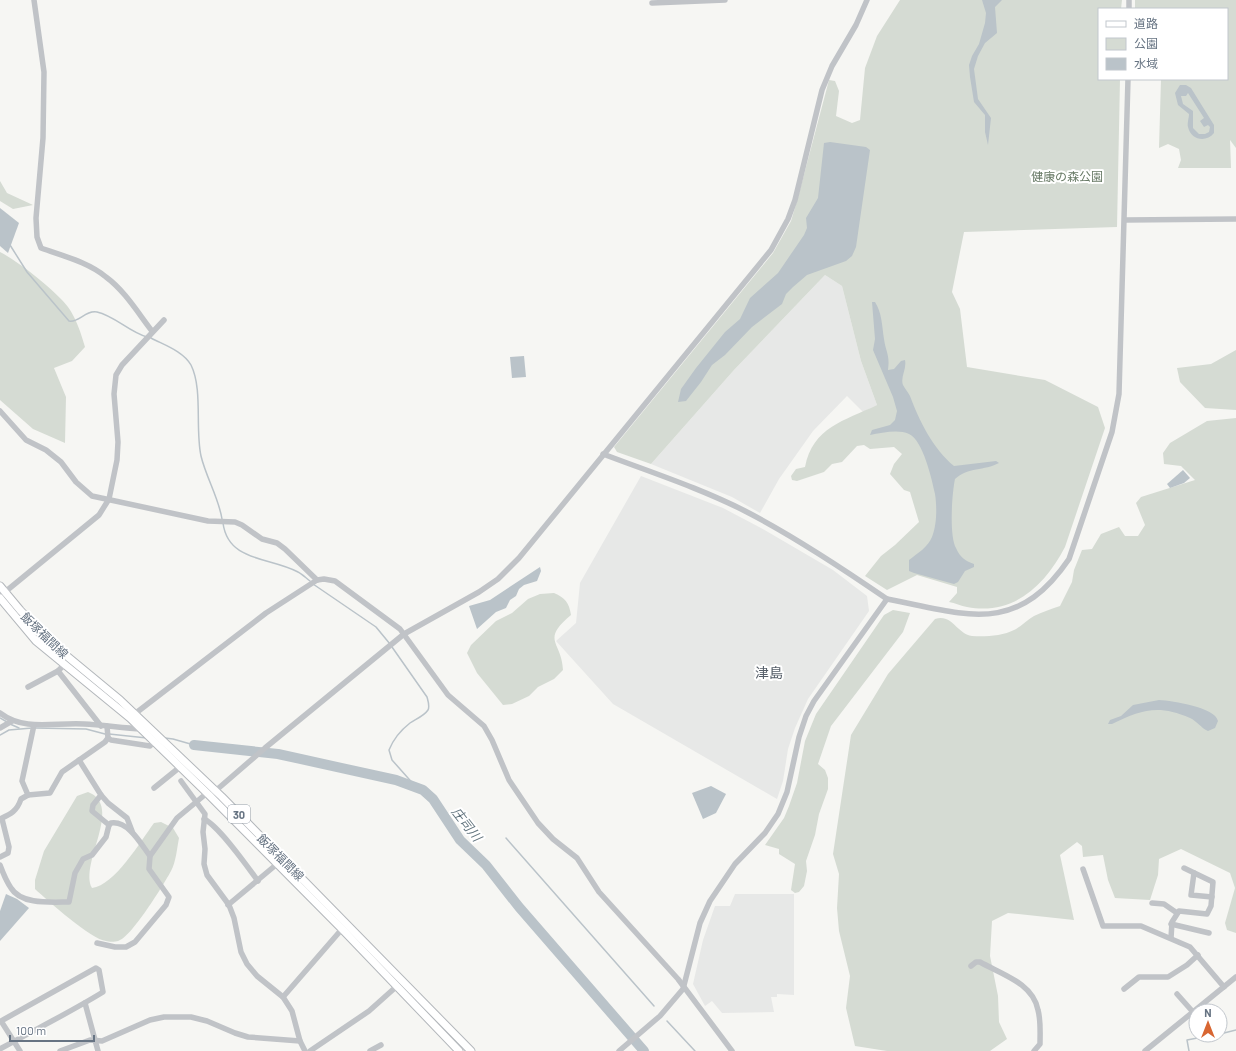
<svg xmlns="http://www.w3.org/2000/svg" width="1236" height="1051" viewBox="0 0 1236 1051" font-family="Barlow,'Noto Sans JP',sans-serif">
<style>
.built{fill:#e7e8e7}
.green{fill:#d5dbd3}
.water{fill:#bac3c9;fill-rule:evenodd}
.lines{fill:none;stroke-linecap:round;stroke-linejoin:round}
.stream{stroke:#bac3c9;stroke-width:1.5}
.river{stroke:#bac3c9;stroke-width:10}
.major-casing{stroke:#b3b7bb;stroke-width:9}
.minor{stroke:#c0c3c7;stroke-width:5.5}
.major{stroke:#fff;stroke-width:7}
.labels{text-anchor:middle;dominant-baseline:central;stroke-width:4;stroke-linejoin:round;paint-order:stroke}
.shield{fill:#fff;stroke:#959ea8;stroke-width:1}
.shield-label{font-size:11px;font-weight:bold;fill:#677483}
.park-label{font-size:12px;fill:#687a66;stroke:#fff}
.street-label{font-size:12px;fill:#677483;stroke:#fff}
.water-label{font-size:13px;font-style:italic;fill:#63757f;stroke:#fff}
.quarter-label{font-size:14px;fill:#555e68;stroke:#fff}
</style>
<rect width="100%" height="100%" fill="#f6f6f3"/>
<g class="built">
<polygon points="825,275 842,286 861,361 877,405 863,412 847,396 813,431 779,479 760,513 732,497 651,464 734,370"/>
<polygon points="641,476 723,508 761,528 833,570 867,596 869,611 808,699 795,728 788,749 783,781 777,799 613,704 556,641 576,623 580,583"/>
<polygon points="735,894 794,894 794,995 777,994 777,997 771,997 774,1012 722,1013 712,1001 705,1006 693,984 703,940 715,906 730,906"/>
</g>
<g class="green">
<path d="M900,0H1122L1121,9H1099V79H1120L1117,227L964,232L952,292L960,309L967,367L1045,380L1098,407L1105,428L1065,547C1045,585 1014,616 967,607C961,606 955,603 949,602L957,593V587L917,575L887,590L865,576L881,556L895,545L919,522L910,492L904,490L890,474L894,464L902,454L894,447L870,449L864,445L857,446L842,462L832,464L824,472L797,481L792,480L791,476L796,469L805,467C813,427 844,421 877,405L861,361L842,286L825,275L734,370L651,464L617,452L614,447L773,253L791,221L797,201L829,80L835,81L839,91L836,116L852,123L860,120L865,68L877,36Z"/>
<polygon points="1135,0 1236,0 1236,148 1230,140 1231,168 1178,168 1181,160 1179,149 1168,144 1159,148 1161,79 1227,79 1227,9 1135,9"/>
<polygon points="0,181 7,193 33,205 13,209 0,201"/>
<path d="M0,252C18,261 56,291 68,307C76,318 81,333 85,347L72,361L54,368L66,397L65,443L33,429L0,400Z"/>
<polygon points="1236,350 1236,410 1205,408 1180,382 1177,368 1211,364"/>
<path d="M1236,418V933L1227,930L1225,923L1235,888L1230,873L1181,849L1159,859L1158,875L1150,900L1115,898L1108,880L1103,855L1083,857L1082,846L1077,842L1060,855L1074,920L1008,913L992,921L990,956L998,996L999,1022L1007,1039L990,1051H887L855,1046L846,1008L850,976L839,931L837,908L839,874L833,854L851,735L888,674L935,619C952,613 957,634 972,636C984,637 1003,636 1014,630C1021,627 1027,620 1034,616C1042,612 1051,609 1060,606L1072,582L1074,570L1082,550L1092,549L1101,534L1119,527L1125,536H1138L1145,525L1136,503L1141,497L1195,480L1181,466L1164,464L1163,453L1170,443L1207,421Z"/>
<path d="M554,593C565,598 569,602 571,615C540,641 562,641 563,670L554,679L538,687L529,696L512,704L503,705L477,673L467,653L471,645L496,621L512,613L528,599L540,594Z"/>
<polygon points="893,610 910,613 903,632 831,726 818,764 825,770 828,778 828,789 819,814 815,835 806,861 807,871 804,886 799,892 795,893 791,890 795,864 779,854 779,849 765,845 784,818 789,806 797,783 805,741 816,714 884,615"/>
<path d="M88,792C124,806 79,863 92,888C115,885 140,842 154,823L161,822L173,828L179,838C177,848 176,862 171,871C164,884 131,938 118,941C115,942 109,942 106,941C92,940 47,900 35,889V880L44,851L77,796Z"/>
</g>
<g class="water">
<polygon points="982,0 1002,0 995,7 997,33 985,43 978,56 974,69 978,99 991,118 988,145 985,132 985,115 974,102 970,77 969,65 972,56 979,44 985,23 986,13"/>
<path d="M1180,85H1186L1191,88L1214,125V133C1206,143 1191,140 1188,127C1187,123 1189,118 1189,114L1178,105L1175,93ZM1188,93L1204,118L1200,121L1204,127L1208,125L1210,127L1209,132L1205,134H1199L1193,128V111L1183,104L1181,96H1186Z"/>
<polygon points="830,142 866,147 870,150 856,247 852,256 846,261 807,275 793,287 786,294 782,304 752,327 725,355 712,365 701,382 686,401 678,402 681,389 696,368 725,332 740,319 750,298 778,273 804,235 807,228 806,218 818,198 824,143"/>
<polygon points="0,208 19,223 8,253 0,246"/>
<path d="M872,302H875C882,313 882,326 884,339C886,353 890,354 888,370L894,369L901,361L905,360C907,369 900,377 903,385C905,389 908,392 910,396C919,420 933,449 954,466L996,461L999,463C984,471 968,467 955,479C952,493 949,536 956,548C960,557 965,561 974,564V567L965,571L958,582L954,584L914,573L909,571V560C918,553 928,547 932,537C937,525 937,506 935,494C932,480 923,440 909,434C898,429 882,433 870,435L872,430L890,425L895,420L897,411L893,397L873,350L875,339Z"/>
<polygon points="524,356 526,377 512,378 510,357"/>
<polygon points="1183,470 1190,478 1184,483 1170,488 1167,484"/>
<polygon points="540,567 541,571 537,581 524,585 519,589 516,596 510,600 506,608 496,612 477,629 469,606 490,600"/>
<path d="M1159,700C1173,701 1215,707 1218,721L1215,728L1208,731C1201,728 1197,721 1190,718C1158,704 1141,710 1112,724H1108L1110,720L1121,716L1133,705Z"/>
<polygon points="711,786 726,794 716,813 703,819 692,793"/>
<polygon points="6,894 17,899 29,908 0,941 0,911"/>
</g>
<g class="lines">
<g class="stream">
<path d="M10,245L27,272L69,321C79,323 85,310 97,312C115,316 129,332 147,337"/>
<path d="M151,338C164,345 183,351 191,365C203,389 195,429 201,456C206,477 219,499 222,519"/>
<path d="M223,523C228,562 270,557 298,572C302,574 306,578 310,581"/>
<polyline points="313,584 376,627 390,644"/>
<path d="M392,647L427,697C428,701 430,706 428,710C424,716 416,719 410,723C401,730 393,740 389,750L392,760L416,787"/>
<polyline points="0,718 7,722"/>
<polyline points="10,724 19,728"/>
<polyline points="35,728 86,729 105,734"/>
<polyline points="109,734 147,738"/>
<polyline points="0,735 9,730 32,728"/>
<polyline points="165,738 173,739 194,745"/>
<polyline points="506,838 654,1006"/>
<polyline points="667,1021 695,1051"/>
<polyline points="1220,1034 1236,1030"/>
<polyline points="1189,1051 1187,1040 1213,1035"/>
</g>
<polyline class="river" points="194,745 278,754 396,780 423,790 433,799 460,840 486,865 519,907 644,1051"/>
<defs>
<g id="major">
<polyline points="0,586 20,610 51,643 120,700 222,797 471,1051"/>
<polyline points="0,598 36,641 130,718 207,793 342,929 459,1051"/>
</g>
</defs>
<use href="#major" class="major-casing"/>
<g class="minor">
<path d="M34,0L44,72L43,138L36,218L37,237L41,248C63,256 88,262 106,277C125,291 138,313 152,331"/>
<polyline points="1129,0 1129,9"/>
<polyline points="652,3 725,0"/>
<polyline points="1125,220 1236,219"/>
<polyline points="0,411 26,440 46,450 61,462 76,482 92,496 208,521 235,522 242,525 262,539 277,543 285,549 317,580"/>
<path d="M603,454C650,472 700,488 745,511C794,536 842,568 887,599L814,701L806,716L799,737L787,792L778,814L765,833L735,864L710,901L700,923L683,989L660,1016L619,1051"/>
<polyline points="0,596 99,515 109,499 117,460 118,442 114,394 116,375 122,365 164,320"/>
<path d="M887,599C965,614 1016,637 1069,559L1112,432L1119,394L1128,79"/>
<polyline points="58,671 101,726"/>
<polyline points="28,687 58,671 64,665"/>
<path d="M0,713C25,732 55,722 84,724C103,725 123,728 142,729"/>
<polyline points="132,716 266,613 317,580 324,579 335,581 400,629 448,695 484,726 492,740 509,780 538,823 553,839 577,858 599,892 678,979 732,1051"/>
<polyline points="0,728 12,721"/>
<polyline points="108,738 111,740 150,746 154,741"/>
<polyline points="181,781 205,814 203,832 205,849 204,864 207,875 229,905 234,918 241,952 247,964 257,976 283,997 292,1011 300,1041 305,1051"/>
<polyline points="154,788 180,767"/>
<polyline points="213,793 265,748 404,634 479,592 498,579 519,558 771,250 788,219 795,200 822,90 832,66 856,25 867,0"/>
<polyline points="28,795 50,793 62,772 105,742 108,738 107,726"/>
<polyline points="101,795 108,803 127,818 132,831"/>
<path d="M0,819C11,814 17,811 21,799L28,795L22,781L34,725"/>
<path d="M204,819C219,826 247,866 258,881"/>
<path d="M109,825L111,823C128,820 141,844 150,856"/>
<polyline points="0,857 8,853 9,847 2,819"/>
<path d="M0,865C3,873 6,881 11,888C21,905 52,902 69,902L75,873L83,859L92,855L106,837L109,825L92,811L93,805L101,795L79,760"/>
<polyline points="1083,869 1103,926 1141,926 1190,947 1224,987"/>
<polyline points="1194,873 1191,895 1212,897"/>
<polyline points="1152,903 1164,904 1177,913"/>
<polyline points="228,905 277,864"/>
<polyline points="1171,924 1209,933"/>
<polyline points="1171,938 1172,922 1179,911 1207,914 1211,906 1213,882 1184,868"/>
<polyline points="97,943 115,947 126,947 135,942 166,905 169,897 149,869 150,856 177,818 207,793"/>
<path d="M971,966L976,962H980C1001,974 1033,983 1038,1010C1041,1021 1040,1033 1040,1044L1034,1051"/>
<polyline points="1124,989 1139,977 1168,977 1187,965 1198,955"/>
<polyline points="1177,994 1193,1012"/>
<polyline points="283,997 342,929"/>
<polyline points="85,1003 98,1051"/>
<path d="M0,1049C34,1030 69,1013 103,992L99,970L96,968L1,1021L20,1051"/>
<polyline points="60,1051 90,1040 102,1041 150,1020 164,1017 191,1017 207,1021 235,1033 248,1037 300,1041"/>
<polyline points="310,1051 369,1011 397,986"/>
<polyline points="370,1051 381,1045"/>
<polyline points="1145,1051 1236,977"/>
</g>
<use href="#major" class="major"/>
</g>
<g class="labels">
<rect class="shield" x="228" y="805" width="22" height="18" rx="3"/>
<g class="shield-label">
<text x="239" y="814">30</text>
</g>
<g class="park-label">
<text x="1067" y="176">健康の森公園</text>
</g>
<g class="street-label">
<text transform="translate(45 635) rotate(44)">飯塚福間線</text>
<text transform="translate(281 857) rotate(45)">飯塚福間線</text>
</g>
<g class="water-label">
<text transform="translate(467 824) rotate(52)">庄司川</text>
</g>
<g class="quarter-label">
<text x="769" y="672">津島</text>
</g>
</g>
<rect x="1098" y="8" width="130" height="72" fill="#ffffff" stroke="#c2c7cd"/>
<rect x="1106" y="21" width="20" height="6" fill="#ffffff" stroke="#c2c7cd"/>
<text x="1134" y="28" font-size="12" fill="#677483">道路</text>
<rect x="1106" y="38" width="20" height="12" fill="#d5dbd3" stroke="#c2c7cd"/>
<text x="1134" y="48" font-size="12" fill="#677483">公園</text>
<rect x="1106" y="58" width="20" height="12" fill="#bac3c9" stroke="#c2c7cd"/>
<text x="1134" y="68" font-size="12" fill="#677483">水域</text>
<g transform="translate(1208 1023)"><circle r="19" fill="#ffffff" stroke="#c2c7cd"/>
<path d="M0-3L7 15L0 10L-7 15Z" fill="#d86632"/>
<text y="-6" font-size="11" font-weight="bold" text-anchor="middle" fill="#677483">N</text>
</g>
<path d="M10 1035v6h84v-6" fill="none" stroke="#677483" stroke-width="2"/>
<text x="16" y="1035" font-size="12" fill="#677483" stroke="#ffffff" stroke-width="3" paint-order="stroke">100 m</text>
</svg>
